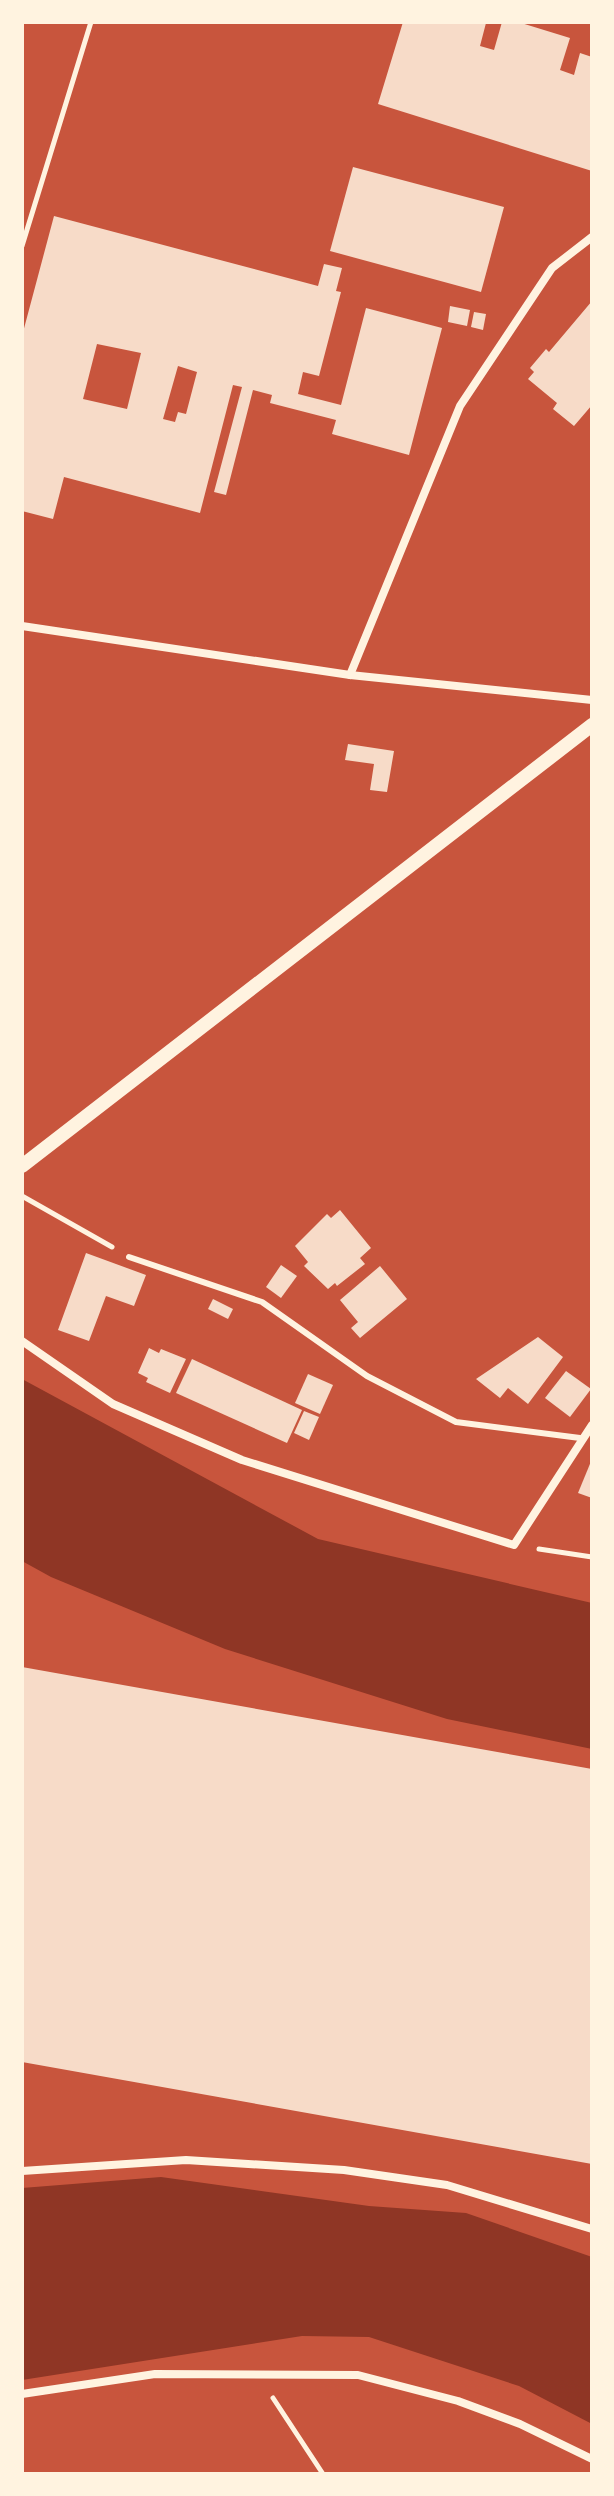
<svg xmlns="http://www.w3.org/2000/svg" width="614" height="2496" viewBox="0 0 614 2496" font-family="Rubik,sans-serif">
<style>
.water{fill:#8f3625}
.building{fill:#f7dbc8;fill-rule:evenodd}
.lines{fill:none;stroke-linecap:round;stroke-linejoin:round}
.path{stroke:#fff3e0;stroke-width:5}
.service{stroke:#fff3e0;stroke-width:6}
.minor{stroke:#fff3e0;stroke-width:8}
.tertiary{stroke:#fff3e0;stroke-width:14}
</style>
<rect width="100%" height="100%" fill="#c8553d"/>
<g class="water">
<polygon points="22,1379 318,1539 592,1603 592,1749 447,1719 225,1649 51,1577 22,1561"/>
<polygon points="161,2177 369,2206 466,2213 592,2257 592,2424 519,2386 369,2337 302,2336 22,2380 22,2188"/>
</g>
<g class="building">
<polygon points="403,22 486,23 480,46 494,50 502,22 518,22 570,38 560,70 574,75 580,53 592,57 592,171 378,104"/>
<polygon points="353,167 504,207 481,292 330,251"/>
<path d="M54,216L318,286L324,264L342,268L336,291L341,292L319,376L303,372L298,394L341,405L366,308L442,328L409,455L332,434L336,420L270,403L272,395L253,390L226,495L214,492L242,387L233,385L200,513L64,477L53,519L22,511V336ZM97,344L141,353L127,409L83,399ZM178,366L197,372L186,414L178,412L175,422L163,419Z"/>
<polygon points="592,301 592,405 574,426 553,409 557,403 528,379 534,372 530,368 546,349 549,352"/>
<polygon points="450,306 470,310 467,326 448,322"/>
<polygon points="474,312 486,314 483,330 471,327"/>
<polygon points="348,744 394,751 387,792 370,790 374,764 345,760"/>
<polygon points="340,1210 371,1248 360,1258 365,1264 337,1286 335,1283 328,1289 304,1266 308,1262 295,1246 327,1214 331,1218"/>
<polygon points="86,1253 146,1275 134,1306 106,1296 89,1341 58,1330"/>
<polygon points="281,1265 297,1276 281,1298 266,1287"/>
<polygon points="380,1266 407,1299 360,1338 351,1328 358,1322 340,1300"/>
<polygon points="213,1299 233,1309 228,1319 208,1309"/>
<polygon points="538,1337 563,1357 528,1404 508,1388 500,1398 476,1379"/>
<polygon points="149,1348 159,1353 161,1349 186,1359 170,1393 146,1382 148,1378 138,1373"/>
<polygon points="192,1359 302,1410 287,1443 176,1393"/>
<polygon points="566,1371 591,1389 570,1417 545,1398"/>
<polygon points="308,1374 333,1385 320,1414 295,1403"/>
<polygon points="304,1411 319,1417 309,1440 294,1433"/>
<polygon points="592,1459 592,1498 578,1493"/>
<polygon points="22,1667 592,1769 592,2164 22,2062"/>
</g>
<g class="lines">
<g class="path">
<polyline points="22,246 91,22"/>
<polyline points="22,1196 112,1247"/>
<polyline points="539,1549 592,1557"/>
<polyline points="273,2398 323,2474"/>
</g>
<polyline class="service" points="129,1257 262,1302 367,1376 456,1422 580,1438"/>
<g class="minor">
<polyline points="22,626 350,675 592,700"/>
<polyline points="350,675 460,406 552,268 592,237"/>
<polyline points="22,1341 113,1404 242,1460 514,1545 592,1425"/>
<polyline points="22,2171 186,2160 344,2170 447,2185 592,2229"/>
<polyline points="22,2394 155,2374 358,2375 458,2401 520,2424 592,2459"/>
</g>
<polyline class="tertiary" points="22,1166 592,725"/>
</g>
<rect width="614" height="2496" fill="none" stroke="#fff3e0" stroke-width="48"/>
</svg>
